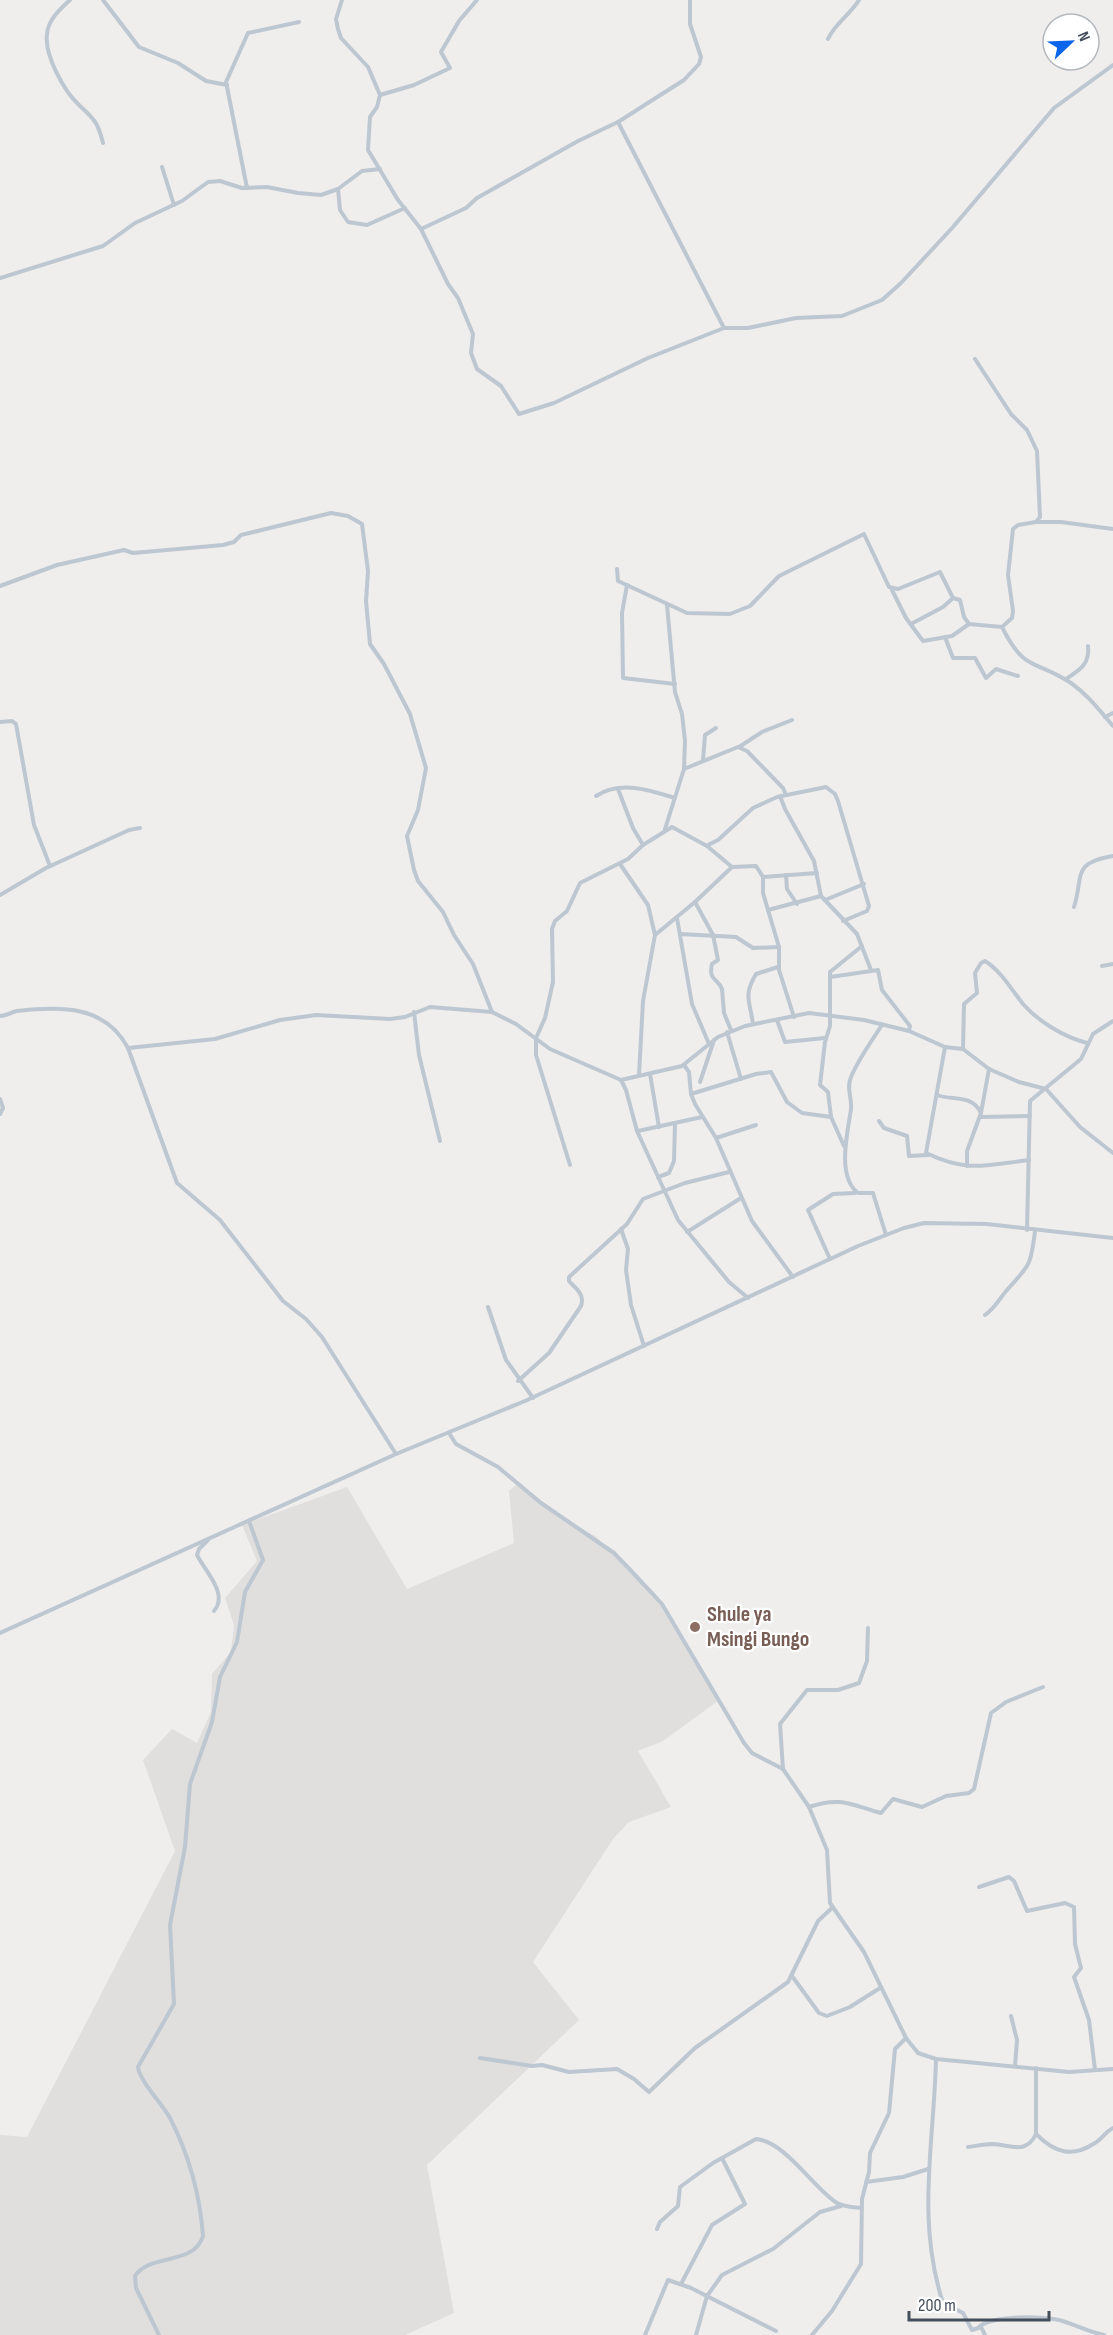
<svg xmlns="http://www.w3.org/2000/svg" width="1113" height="2335" viewBox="0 0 1113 2335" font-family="'Sofia Sans Condensed',sans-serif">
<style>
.education{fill:#e1dede}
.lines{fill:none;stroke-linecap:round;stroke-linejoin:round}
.minor{stroke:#bcc7d1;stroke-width:4}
.education-dot{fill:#8d6e63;stroke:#fff;stroke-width:2}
.labels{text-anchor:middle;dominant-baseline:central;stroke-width:4.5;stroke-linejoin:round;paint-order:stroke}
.education-label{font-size:22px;font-weight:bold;fill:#785e54;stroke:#fff;text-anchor:start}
</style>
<rect width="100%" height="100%" fill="#f0eded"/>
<polygon class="education" points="518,1483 561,1516 595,1536 654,1592 718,1701 663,1741 638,1751 671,1807 629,1822 613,1839 533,1962 579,2020 427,2165 454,2313 405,2335 0,2335 0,2135 27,2137 175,1851 143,1760 172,1729 197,1743 211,1712 212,1674 231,1652 234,1625 225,1598 257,1561 242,1525 347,1487 407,1589 514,1543 509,1491"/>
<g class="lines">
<g class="minor">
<path d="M70,0C60,9 48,20 47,34C44,55 64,91 79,105C94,119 98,122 103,143"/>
<polyline points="103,0 139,47 178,63 206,81 227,85"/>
<polyline points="342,0 336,19 338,29 341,38 368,67 380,95 377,107 370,117 368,150 398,200 421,229 448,284 458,298 473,334 471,353 477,369 501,386 519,414 554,403 648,358 724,328 748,328 796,318 842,316 882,300 901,283 953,227 1054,108 1113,65"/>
<path d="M828,39C835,23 850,15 859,0"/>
<polyline points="380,95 414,85 450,68 441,52 459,21 477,0"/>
<polyline points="618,122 724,328"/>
<polyline points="162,167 174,205"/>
<polyline points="247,188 226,82 248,33 299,22"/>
<polyline points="338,189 340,210 348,222 367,225 405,208"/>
<polyline points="421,229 466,208 477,198 578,141 618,122 684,80 699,64 701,57 690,24 690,0"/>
<polyline points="0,278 103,246 135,223 182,201 208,182 220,181 242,188 267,187 298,193 321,195 338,189 362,171 380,169"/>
<polyline points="975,359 1011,414 1027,430 1037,451 1040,517 1036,522 1018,525 1013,529 1008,575 1013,611 1012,618 1002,627"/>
<polyline points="1036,522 1061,522 1113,529"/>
<path d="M617,569L618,581L687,613L730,614L750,606L779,576L864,534L889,587L898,589L940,572L953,598L960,600L964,617L969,624L1002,627C1025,673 1035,659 1071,683C1088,695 1100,711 1113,726"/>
<polyline points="627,585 622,613 623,678 675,684"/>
<polyline points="0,586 57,565 124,550 133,553 223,545 234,542 241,535 331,513 348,516 362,524 368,571 366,601 370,644 384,664 410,714 426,768 418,810 407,836 414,870 418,881 443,912 454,935 473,964 492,1012 516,1024 550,1049 621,1080 626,1090 637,1131 678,1220 729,1282 748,1298"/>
<polyline points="892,590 906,618 923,641 952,636 969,624"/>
<polyline points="911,624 943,607 953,598"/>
<polyline points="945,637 953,658 975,658 986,678 996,669 1018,676"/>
<path d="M1066,679C1080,670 1090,664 1088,646"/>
<polyline points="1105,717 1113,713"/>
<polyline points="0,722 12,721 16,724 34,825 50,866"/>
<polyline points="739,747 762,732 792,720"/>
<polyline points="703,760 705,735 716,728"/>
<polyline points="684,769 738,747 747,751 783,788 786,795"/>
<polyline points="618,789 633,828 643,845"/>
<path d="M596,796C620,780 650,790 675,798"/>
<polyline points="780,796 785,809 814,861 821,896 857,934 871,970"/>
<polyline points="665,829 684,769 685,741 682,714 675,692 667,605"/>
<polyline points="708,845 718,840 753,808 777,797 826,787 835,794 838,801 869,906 867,911 843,921"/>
<polyline points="620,864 648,905 655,935"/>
<polyline points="786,875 787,889 797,904"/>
<polyline points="763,877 817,873"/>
<polyline points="0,895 46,868 129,830 140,828"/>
<polyline points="825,900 864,884"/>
<path d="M695,902L713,935L718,960L712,964C708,981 718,978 722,989L724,1013L731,1030"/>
<path d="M1074,907C1084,876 1071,863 1113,856"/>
<polyline points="768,910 821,896"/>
<polyline points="677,918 692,1004 709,1044"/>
<polyline points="680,934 736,937 753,948 779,947"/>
<polyline points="1102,966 1113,964"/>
<polyline points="830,977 878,970 882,990 910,1026 909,1030"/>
<polyline points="414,1012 419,1055 440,1141"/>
<path d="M0,1016C7,1016 11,1012 17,1011C61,1006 105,1005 128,1048L177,1183L220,1220L283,1301L306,1319L322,1337L396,1454"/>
<polyline points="777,1020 785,1042 825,1038"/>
<path d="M753,1024C750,1001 743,996 756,974L778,967"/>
<path d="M882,1025C871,1042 859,1058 851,1077C846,1088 852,1097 851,1109C848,1131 836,1176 858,1193H873L886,1235"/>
<polyline points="727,1032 741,1079"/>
<path d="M945,1047L926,1153C968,1173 986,1165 1029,1160"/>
<polyline points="128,1048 215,1039 280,1020 316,1015 390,1019 405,1017 430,1007 492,1012"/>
<path d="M963,1049L964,1004L977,993L975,973L981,963L985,961C1001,971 1011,989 1023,1004C1039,1022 1064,1037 1087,1043"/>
<polyline points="684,1065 689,1072 691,1094 695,1104 716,1138 752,1221 793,1277"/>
<polyline points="650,1074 659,1127"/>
<polyline points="639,1075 643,1001 655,935 695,902 732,867"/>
<polyline points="621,1080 682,1066 718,1037 745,1026 809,1013 864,1020 909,1031 945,1047 963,1049 989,1069 1019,1082 1046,1089 1080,1127 1113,1153"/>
<polyline points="700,1082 714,1040"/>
<polyline points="691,1094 756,1074 771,1072 787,1102 802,1113 831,1117"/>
<path d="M937,1095C953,1101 972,1094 981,1113L967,1151V1166"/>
<polyline points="0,1099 3,1108 0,1114"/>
<polyline points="981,1113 989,1069"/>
<polyline points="981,1117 1030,1116"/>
<polyline points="879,1121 884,1128 907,1136 909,1156 928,1155"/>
<polyline points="638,1131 702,1117"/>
<polyline points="716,1138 756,1125"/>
<polyline points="844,1146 831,1117 828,1092 820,1085 825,1042 830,1026 830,972 862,946"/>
<polyline points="570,1165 536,1055 536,1038 545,1018 553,982 552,929 555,921 567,911 580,883 628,859 643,845 672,827 707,846 732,867 756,866 763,877 763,893 779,947 779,970 794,1017"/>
<polyline points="658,1177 669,1173 674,1161 675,1123"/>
<polyline points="621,1229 628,1249 626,1270 631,1305 644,1346"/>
<polyline points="1027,1230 1030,1101 1081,1059 1093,1034 1113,1021"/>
<polyline points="687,1232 741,1198"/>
<polyline points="830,1259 808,1210 833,1194 855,1193"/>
<polyline points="488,1307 506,1360 533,1398"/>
<path d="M985,1315C996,1307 999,1299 1007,1290C1030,1265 1031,1265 1035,1231"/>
<path d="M518,1381L549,1353L581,1306C585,1294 576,1289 569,1281V1277L627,1224L643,1199L685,1183L729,1172"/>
<polyline points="449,1433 456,1444 498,1467 541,1503 614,1553 635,1575 662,1604 744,1743 752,1753 783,1769 809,1807 827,1850 830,1903 864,1952 906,2038 918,2053 936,2059 1069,2072 1113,2069"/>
<path d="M208,1540L199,1549L197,1555C205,1571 229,1594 214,1611"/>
<polyline points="0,1633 396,1454 525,1401 858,1246 904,1228 924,1223 987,1224 1113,1238"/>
<polyline points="783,1769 780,1724 807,1690 838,1690 859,1683 867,1661 868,1628"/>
<path d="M809,1807C841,1796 851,1805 881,1813L893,1799L922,1807L946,1796L969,1793L974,1789L991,1713L1006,1702L1043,1687"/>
<polyline points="979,1887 1009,1877 1014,1881 1027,1911 1065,1903 1074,1907 1075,1944 1081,1968 1074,1977 1089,2020 1095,2070"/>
<polyline points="792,1976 819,2013 827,2016 850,2007 880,1988"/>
<polyline points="1011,2016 1017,2040 1015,2066"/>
<polyline points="480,2058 532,2066 542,2065 569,2072 617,2069 634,2079 649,2092 695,2048 788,1982 818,1921 833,1907"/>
<path d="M936,2059C934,2144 916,2220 943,2303L963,2313L972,2330L981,2327L985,2335"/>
<path d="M1036,2134C1055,2153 1072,2158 1095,2143C1102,2139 1105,2132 1113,2128"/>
<path d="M968,2147C976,2146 985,2144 993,2144C1011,2145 1026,2155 1036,2134V2068"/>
<polyline points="866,2182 903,2177 928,2169"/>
<path d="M657,2229L660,2222L678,2206L680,2187L713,2163L756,2139C786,2142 813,2188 837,2203C844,2207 853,2207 861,2208"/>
<polyline points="681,2284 712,2225 745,2204 722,2158"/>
<path d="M980,2326C996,2315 1040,2316 1059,2320C1074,2324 1088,2332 1104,2335"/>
<path d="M159,2335L136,2288L135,2276C150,2253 194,2266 203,2236C200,2195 189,2155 170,2118C163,2105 139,2080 138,2067L174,2004L170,1925L185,1847L190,1784L212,1722L220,1677L237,1642L245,1592L263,1560L249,1521"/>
<polyline points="645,2335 668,2280 691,2288 776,2331"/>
<polyline points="696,2335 707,2296 722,2275 773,2249 820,2212 841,2206"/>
<polyline points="812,2335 832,2311 861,2264 862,2199 869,2172 870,2153 889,2113 895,2049 906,2038"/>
</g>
</g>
<circle class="education-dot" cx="695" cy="1627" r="6"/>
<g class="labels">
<g class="education-label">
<text x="707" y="1614">Shule ya<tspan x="707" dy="25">Msingi Bungo</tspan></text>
</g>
</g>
<g transform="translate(1071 42) rotate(67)"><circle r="28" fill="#ffffff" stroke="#b4b9be" stroke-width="1.5"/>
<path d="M0-4.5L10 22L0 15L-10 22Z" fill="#0b64ec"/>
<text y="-9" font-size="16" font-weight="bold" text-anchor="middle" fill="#444f5c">N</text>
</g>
<path d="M909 2311v9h140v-9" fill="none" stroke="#444f5c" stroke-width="3"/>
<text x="918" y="2311" font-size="18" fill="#444f5c" stroke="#ffffff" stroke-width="4.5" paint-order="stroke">200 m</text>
</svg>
